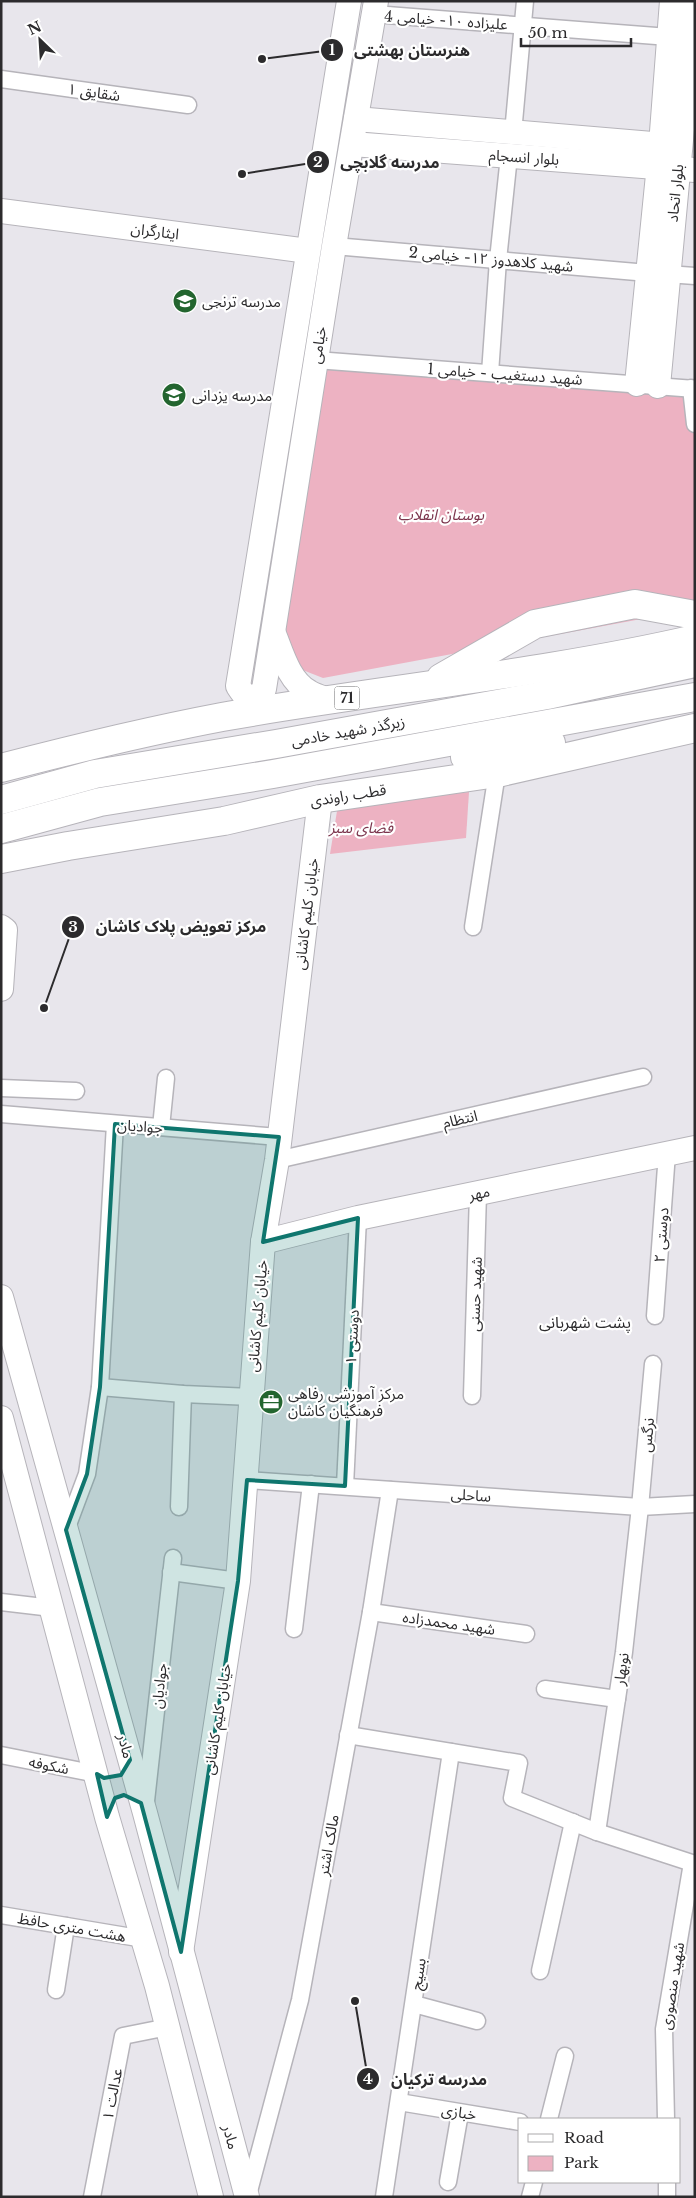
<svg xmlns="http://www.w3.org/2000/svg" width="696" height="2198" viewBox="0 0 696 2198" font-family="'Libre Baskerville','Noto Sans Arabic',serif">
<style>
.green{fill:#edb2c2}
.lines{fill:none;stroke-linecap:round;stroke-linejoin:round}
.street-casing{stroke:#b6b4ba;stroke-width:19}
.secondary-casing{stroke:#b6b4ba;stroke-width:26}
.highway-casing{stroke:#b6b4ba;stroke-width:30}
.street{stroke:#fff;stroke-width:16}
.secondary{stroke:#fff;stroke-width:24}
.highway{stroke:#fff;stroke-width:28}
.marked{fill:#0f766e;fill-opacity:0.2;stroke:#0f766e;stroke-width:4;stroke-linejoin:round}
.labels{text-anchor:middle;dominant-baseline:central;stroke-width:4.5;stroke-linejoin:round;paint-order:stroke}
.shield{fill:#fff;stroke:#6b6b6c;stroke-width:1}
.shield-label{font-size:14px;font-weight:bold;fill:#2c2b2d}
.street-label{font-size:15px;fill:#2c2b2d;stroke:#fff}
.poi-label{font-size:15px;fill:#2c2b2d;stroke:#fff;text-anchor:start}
.park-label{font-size:15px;font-style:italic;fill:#7c354d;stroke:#fff}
.neighbourhood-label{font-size:16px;fill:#2c2b2d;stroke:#fff}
.leader{fill:none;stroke:#2c2b2d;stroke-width:2}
.callout-dot{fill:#2c2b2d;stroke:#fff;stroke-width:2}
.mark-label{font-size:15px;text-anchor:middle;font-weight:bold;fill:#fff}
.callout-label{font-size:16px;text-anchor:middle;font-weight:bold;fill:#2c2b2d;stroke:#fff;stroke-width:4.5;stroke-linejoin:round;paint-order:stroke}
</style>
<rect width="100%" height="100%" fill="#e8e6ec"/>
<g class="green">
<polygon points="316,360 695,396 695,609 323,678 295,667 284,630"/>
<polygon points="469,792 466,838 330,854 338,805"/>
</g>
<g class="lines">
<defs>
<g id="street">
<polyline points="374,14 669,37"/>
<polyline points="1,79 188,105"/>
<polyline points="513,133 525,1"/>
<polyline points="334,246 648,273"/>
<polyline points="667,274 695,276"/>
<polyline points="316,360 695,389"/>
<polyline points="490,373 498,260 509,156"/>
<polyline points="691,388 695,424"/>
<polyline points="473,927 497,773"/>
<polyline points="1,1088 76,1091"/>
<polyline points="1,1114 279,1137"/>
<polyline points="161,1127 166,1078"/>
<polyline points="277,1160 643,1077"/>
<polyline points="655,1316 667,1153"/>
<polyline points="100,1387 183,1394 251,1397"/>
<polyline points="472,1396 478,1193"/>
<polyline points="247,1480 640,1507 695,1504"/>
<polyline points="345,1486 358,1218"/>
<polyline points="179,1507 183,1394"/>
<polyline points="66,1530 87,1474 100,1387 115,1124"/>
<polyline points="171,1572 238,1581"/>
<polyline points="1,1602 52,1608"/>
<polyline points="371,1612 526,1634"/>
<polyline points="294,1629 311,1484"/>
<polyline points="545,1689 617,1699"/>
<polyline points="348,1735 519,1763 512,1798 597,1832 692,1863 664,2029 666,2119"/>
<polyline points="1,1755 97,1774"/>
<polyline points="146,1801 173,1558"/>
<polyline points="597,1832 624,1652 640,1507 653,1364"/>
<polyline points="1,1915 144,1939"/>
<polyline points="540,1971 573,1822"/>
<polyline points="56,1990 66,1926"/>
<polyline points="414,2004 477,2021"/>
<polyline points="399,2102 520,2122"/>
<polyline points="549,2119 565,2056"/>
<polyline points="448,2182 460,2113"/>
<polyline points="667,2182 667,2197"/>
<polyline points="248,2195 300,2000 371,1612 390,1490"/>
<polyline points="92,2197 123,2036 168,2027"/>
<polyline points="384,2197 451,1752"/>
<polyline points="530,2197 534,2182"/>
</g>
<g id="secondary">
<path d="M349,1L238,686C247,700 252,705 264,689L334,246L376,1"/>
<polyline points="356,119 676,146"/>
<polyline points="352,144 695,170"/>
<polyline points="1,211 308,251"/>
<polyline points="637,384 661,145 672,1"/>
<polyline points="658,386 694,1"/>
<path d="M274,634C282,654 289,681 309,692C315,696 324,698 332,701"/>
<polyline points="1,927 5,930 1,989"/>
<polyline points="263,1242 358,1218 695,1148"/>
<polyline points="1,1297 145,1813 247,2197"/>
<polyline points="1,1418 107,1817 157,1986 211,2197"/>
<polyline points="181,1952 238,1581 263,1242 277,1160 320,799"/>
</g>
<g id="highway">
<polyline points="441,678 535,624 635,604 695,615"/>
<polyline points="465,757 551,743"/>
<path d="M1,768C74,749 148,731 222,717C379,689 539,675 695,639"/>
<polyline points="1,800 95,774 276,744 547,695 695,663"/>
<polyline points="1,829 100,802 273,774 695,697"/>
<polyline points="1,859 68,846 224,821 320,799 497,773 695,728"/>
</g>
</defs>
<use href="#street" class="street-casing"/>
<use href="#secondary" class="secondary-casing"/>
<use href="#highway" class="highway-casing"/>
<use href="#street" class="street"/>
<use href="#secondary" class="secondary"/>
<use href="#highway" class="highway"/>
</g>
<path class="marked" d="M115,1124L279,1137L263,1242L358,1218L345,1486L247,1480L238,1581L181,1952L141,1803L124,1795L115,1798L107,1817L97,1774L104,1778L121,1775L130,1760L66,1530L87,1474L100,1387Z"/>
<defs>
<symbol id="school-disc" viewBox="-11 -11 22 22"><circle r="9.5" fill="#23652f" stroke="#fff"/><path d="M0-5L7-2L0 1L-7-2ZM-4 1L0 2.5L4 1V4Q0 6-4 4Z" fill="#fff"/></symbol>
<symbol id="office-disc" viewBox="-11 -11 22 22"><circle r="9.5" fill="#23652f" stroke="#fff"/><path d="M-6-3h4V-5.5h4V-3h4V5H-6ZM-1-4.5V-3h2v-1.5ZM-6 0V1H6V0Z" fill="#fff"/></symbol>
</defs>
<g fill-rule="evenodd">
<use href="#school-disc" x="171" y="287" width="28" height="28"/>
<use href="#school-disc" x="160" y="381" width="28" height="28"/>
<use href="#office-disc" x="257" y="1388" width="28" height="28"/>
</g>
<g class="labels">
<rect class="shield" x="334.5" y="686.5" width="25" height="23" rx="4"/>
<g class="shield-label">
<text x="347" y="698">71</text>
</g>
<g class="street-label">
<text transform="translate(446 20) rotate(4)">علیزاده ۱۰- خیامی 4</text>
<text transform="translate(94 92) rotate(8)">شقایق ۱</text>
<text transform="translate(524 157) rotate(4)">بلوار انسجام</text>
<text transform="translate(675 193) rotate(-84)">بلوار اتحاد</text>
<text transform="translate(155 231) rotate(7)">ایثارگران</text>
<text transform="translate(491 259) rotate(5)">شهید کلاهدوز ۱۲- خیامی 2</text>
<text transform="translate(318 345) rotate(-81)">خیامی</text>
<text transform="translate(505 374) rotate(4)">شهید دستغیب - خیامی 1</text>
<text transform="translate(348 731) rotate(-10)">زیرگذر شهید خادمی</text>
<text transform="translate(348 795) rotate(-9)">قطب راوندی</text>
<text transform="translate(306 914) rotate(-83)">خیابان کلیم کاشانی</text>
<text transform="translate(460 1119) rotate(-13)">انتظام</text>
<text transform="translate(140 1126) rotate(4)">جوادیان</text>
<text transform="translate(479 1193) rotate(-12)">مهر</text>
<text transform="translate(661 1235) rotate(-86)">دوستی ۲</text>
<text transform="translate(475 1294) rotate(-88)">شهید حسنی</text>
<text transform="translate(257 1316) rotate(-85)">خیابان کلیم کاشانی</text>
<text transform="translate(352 1337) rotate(-87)">دوستی ۱</text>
<text transform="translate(647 1435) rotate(-85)">نرگس</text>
<text transform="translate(471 1495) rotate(4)">ساحلی</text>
<text transform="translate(449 1623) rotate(8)">شهید محمدزاده</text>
<text transform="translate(621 1669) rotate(-82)">نوبهار</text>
<text transform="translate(159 1686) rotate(-84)">جوادیان</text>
<text transform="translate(217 1719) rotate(-81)">خیابان کلیم کاشانی</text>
<text transform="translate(126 1746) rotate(75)">مادر</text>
<text transform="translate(49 1765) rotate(11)">شکوفه</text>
<text transform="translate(328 1845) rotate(-80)">مالک اشتر</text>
<text transform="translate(72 1927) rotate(10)">هشت متری حافظ</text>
<text transform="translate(418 1974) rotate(-81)">بسیج</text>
<text transform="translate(672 1986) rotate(-81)">شهید منصوری</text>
<text transform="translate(112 2094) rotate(-79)">عدالت ۱</text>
<text transform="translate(459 2112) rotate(9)">خبازی</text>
<text transform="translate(231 2137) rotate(75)">مادر</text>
</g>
<g class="poi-label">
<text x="202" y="301">مدرسه ترنجی</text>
<text x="192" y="395">مدرسه یزدانی</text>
<text x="288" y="1393">مرکز آموزشی رفاهی<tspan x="288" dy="17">فرهنگیان کاشان</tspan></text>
</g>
<g class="park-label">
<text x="441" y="514">بوستان انقلاب</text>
<text x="361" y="827">فضای سبز</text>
</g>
<g class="neighbourhood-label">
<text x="585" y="1322">پشت شهربانی</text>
</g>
</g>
<path class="leader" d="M262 59L332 50M242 174L318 162M44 1008L73 927M355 2001L368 2079"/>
<g class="callout-dot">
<circle cx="262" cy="59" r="5"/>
<circle cx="242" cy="174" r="5"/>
<circle cx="44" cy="1008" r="5"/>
<circle cx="355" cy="2001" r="5"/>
<circle cx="332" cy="50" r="12"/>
<circle cx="318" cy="162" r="12"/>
<circle cx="73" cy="927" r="12"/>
<circle cx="368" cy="2079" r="12"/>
</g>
<g class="mark-label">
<text x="332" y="55">1</text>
<text x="318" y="167">2</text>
<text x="73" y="932">3</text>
<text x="368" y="2084">4</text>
</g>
<g class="callout-label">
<text x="412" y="56">هنرستان بهشتی</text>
<text x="390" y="168">مدرسه گلابچی</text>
<text x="181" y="932">مرکز تعویض پلاک کاشان</text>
<text x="439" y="2085">مدرسه ترکیان</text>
</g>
<rect width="696" height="2198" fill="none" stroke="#2c2b2d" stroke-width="5"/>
<rect x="518" y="2118" width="162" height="65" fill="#ffffff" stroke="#abaaab"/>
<rect x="528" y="2134" width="25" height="8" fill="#ffffff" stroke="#abaaab"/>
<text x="564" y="2143" font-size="15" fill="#2c2b2d">Road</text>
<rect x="528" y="2156" width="25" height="15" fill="#edb2c2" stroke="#abaaab"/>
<text x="564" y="2168" font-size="15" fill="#2c2b2d">Park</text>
<g transform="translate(40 40) rotate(335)" stroke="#ffffff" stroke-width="4" paint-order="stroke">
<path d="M0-4L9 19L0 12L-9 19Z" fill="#2c2b2d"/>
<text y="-8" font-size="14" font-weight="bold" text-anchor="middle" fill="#2c2b2d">N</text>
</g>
<path d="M521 38v8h110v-8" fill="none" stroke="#2c2b2d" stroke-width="2.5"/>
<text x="528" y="38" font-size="15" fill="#2c2b2d" stroke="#ffffff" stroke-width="4" paint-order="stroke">50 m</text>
</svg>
